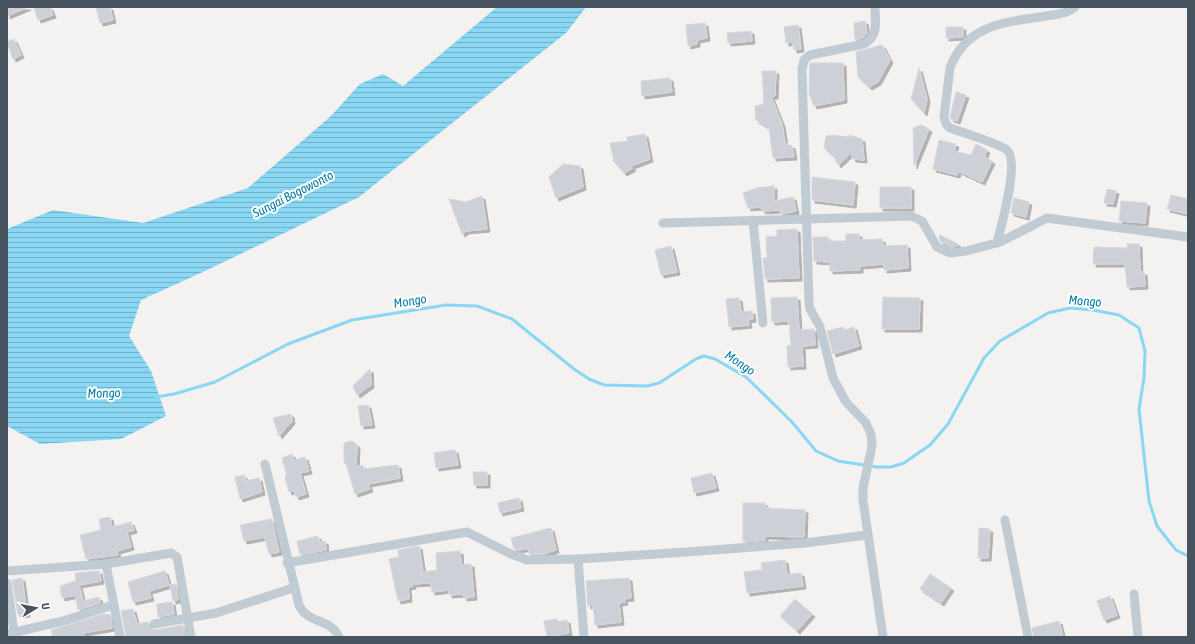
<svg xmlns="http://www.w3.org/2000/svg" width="1195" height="644" viewBox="0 0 1195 644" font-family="'Asap Condensed',sans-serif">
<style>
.water{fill:url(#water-rules)}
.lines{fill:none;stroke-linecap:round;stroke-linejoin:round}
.stream{stroke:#89d7f2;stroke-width:3}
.building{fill:#cdd0d6;stroke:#d5d7dd;filter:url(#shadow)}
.street{stroke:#c1cbd3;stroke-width:9}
.labels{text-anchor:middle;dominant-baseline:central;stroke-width:4;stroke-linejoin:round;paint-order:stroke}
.water-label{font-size:13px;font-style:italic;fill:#057ca6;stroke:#fff}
</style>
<defs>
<pattern id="water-rules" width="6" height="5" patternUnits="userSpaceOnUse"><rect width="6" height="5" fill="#89d7f2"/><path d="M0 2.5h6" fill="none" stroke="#72b1c7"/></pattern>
<filter id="shadow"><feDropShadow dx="3" dy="3" stdDeviation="0" flood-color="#0004"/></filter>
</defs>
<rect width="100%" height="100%" fill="#f4f1f1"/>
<polygon class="water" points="497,7 586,7 566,33 359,197 205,271 141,300 129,336 151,371 166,416 121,439 40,444 7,426 7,229 53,210 143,223 248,188 331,116 360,84 383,74 403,86"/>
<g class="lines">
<polyline class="stream" points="156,397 174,394 215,382 288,344 352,320 446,305 477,306 512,319 574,369 589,379 604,385 647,386 659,383 696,359 704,356 715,359 746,377 792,422 816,451 838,461 877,467 891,467 904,463 930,445 948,424 984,358 1000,341 1048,313 1070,308 1093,310 1119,315 1139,328 1145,351 1144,378 1139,409 1149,501 1157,526 1176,550 1188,556"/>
</g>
<g class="building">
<polygon points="7,7 28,7 7,16"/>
<polygon points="34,7 50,7 53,15 38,20"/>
<polygon points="96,7 110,7 113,20 100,23"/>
<polygon points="865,21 867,34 862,38 855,40 854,23"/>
<polygon points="705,23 707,38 697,40 697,44 688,46 686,25"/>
<polygon points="798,25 801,49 794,50 793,42 786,43 784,27"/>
<polygon points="946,27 963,27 963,37 946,38"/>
<polygon points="751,31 752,41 728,43 727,33"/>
<polygon points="14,39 21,55 13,59 7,42"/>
<polygon points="882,45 890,60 878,82 869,87 858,77 856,52"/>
<polygon points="810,63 843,63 844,100 814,106 809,93"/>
<polygon points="919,68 927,99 924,113 911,99"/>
<polygon points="762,71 776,71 775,96 771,96 782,124 785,143 792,146 794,157 773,158 769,128 756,120 755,106 764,104"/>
<polygon points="670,78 672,92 642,96 641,81"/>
<polygon points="956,92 966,95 957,121 951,119 950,117"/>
<polygon points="921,125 929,129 914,166 913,128"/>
<polygon points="645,134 650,159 631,166 633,168 624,173 614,162 610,143 628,141 627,137"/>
<polygon points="834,135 849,137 849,135 862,139 864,160 853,159 851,153 838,165 834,157 824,148 826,136"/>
<polygon points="939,140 956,144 954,151 971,155 976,144 987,150 984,157 992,161 982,182 958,171 957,175 933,169"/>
<polygon points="563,164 580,166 583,187 556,198 549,177"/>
<polygon points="812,177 855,182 853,205 812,200"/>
<polygon points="774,186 774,201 793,197 796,211 781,214 780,210 763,211 760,207 748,208 743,193 757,188"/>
<rect x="880" y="187" width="31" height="21"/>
<polygon points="1107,189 1116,191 1113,204 1104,203"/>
<polygon points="1171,195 1188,199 1188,214 1167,209"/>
<polygon points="482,196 487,229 466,231 462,234 449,199 466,202"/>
<polygon points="1014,198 1029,202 1026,217 1011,213"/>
<polygon points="1121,201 1147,203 1145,223 1119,221"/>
<polygon points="797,229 799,278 765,279 763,258 767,258 766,237 777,236 777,230"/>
<polygon points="846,234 859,234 859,240 882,239 883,246 907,245 908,268 884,270 884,264 860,266 860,270 830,271 830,262 814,261 813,237 828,237 828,241 846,241"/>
<polygon points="940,235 958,244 957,246 951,247 941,242 939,238"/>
<polygon points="1127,244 1139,244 1140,272 1144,272 1145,286 1127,287 1125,264 1093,264 1094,247 1128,248"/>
<polygon points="671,246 677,272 661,275 655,250"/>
<polygon points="797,297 799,330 814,329 815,345 802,346 803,366 788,367 787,346 791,346 789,321 772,322 771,298"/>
<polygon points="883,297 920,298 919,329 882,329"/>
<polygon points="739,298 741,312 752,311 753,319 748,320 749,325 729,327 726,299"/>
<polygon points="843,327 844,330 854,327 859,346 833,354 827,331"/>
<polygon points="370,369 371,385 357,395 353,386"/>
<polygon points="368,405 372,425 361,426 358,406"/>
<polygon points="291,414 292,421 279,436 273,418"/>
<polygon points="352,441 357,445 356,467 363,465 364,469 398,465 400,478 368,484 370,489 355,494 346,463 344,463 344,443"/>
<polygon points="455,450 458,465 436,468 434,453"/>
<polygon points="292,454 294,460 305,457 309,471 300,473 306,494 296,497 294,490 289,492 285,477 287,476 282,458"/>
<polygon points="473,472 487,472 487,485 474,485"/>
<polygon points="712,473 716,488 694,493 691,478"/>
<polygon points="244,475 245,481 259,478 262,492 240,499 235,477"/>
<polygon points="519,498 521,508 500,513 498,503"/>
<polygon points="743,503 765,503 765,508 805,510 804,537 765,536 765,540 743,542"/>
<polygon points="110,517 112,527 131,522 134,530 127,532 131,547 117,551 118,555 86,559 80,535 101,530 99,519"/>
<polygon points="272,519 279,552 269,554 265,537 244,541 240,525"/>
<polygon points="551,528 556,550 544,554 529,554 528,548 519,550 514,549 511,538"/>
<polygon points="979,528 990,529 988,558 978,558"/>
<polygon points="318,536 319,542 325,541 326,550 300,555 297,541"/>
<polygon points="419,546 423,572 437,570 436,553 460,551 461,565 471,564 474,597 464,598 463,594 449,595 449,590 432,592 431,583 412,584 413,586 408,587 409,599 398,601 389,559 399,557 398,550"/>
<polygon points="785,560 787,575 801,573 803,586 747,593 744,572 762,570 761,563"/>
<polygon points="99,571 101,581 79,585 83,601 99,597 100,603 78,610 75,595 62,598 60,586 76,581 75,573"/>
<polygon points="165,571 169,585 149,591 151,598 133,602 128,582"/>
<polygon points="930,574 951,588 941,603 920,589"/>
<polygon points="22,578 27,614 18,615 12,580"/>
<polygon points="629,578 631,598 624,599 625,602 619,603 621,622 595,625 593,605 588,606 586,581"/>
<polygon points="176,584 178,600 173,601 170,585"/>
<polygon points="1110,596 1117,615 1104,620 1097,601"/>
<polygon points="795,599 812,614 797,631 780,616"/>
<polygon points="172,602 174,614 158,617 157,604"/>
<polygon points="133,609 137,624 148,622 149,628 155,630 183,625 185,637 126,637 121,611"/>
<polygon points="103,614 110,615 112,628 83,633 84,637 53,637 51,630"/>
<polygon points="557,619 558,622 567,620 569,633 547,637 544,621"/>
<polygon points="1059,621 1063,637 1034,637 1032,628"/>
</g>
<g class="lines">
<g class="street">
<path d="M875,7C875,22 879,36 864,44L810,55L804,60L802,70L809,303L810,309L820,327L833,378L846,402L866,423L871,434L872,446L863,488V500L883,637"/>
<polyline points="753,220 763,323"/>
<polyline points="663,223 911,216 922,221 937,247 950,253 966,251 1000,242 1047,218 1188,237"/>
<path d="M997,243C1001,226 1020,162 1007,150C1000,144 961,132 950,128L946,124L944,117L950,68C966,24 1007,22 1046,16C1057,14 1067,14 1075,7"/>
<path d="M265,464L299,605C307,624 331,618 339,637"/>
<polyline points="1005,520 1028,637"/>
<polyline points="578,559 584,637"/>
<polyline points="287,563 467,532 511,554 527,560 578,559 687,552 805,543 867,535"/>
<polyline points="106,564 120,637"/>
<polyline points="7,571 106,564 171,553 177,557 191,637"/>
<polyline points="7,583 14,632"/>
<polyline points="1134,594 1138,637"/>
<polyline points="154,624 216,613 293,588"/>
<polyline points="7,634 63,621 113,605"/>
</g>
</g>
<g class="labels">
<g class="water-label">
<text transform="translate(293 194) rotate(-27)">Sungai Bogowonto</text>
<text transform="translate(410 301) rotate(-9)">Mongo</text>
<text transform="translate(1085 301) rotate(4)">Mongo</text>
<text transform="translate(740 363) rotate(34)">Mongo</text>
<text transform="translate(104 393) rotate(-1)">Mongo</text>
</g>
</g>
<rect width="1195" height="644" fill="none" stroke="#485360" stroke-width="16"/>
<g transform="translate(36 608) rotate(80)" stroke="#ffffff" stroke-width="3" paint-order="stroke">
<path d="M0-3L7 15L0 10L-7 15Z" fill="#485360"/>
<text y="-6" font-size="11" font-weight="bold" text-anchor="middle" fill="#485360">U</text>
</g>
</svg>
